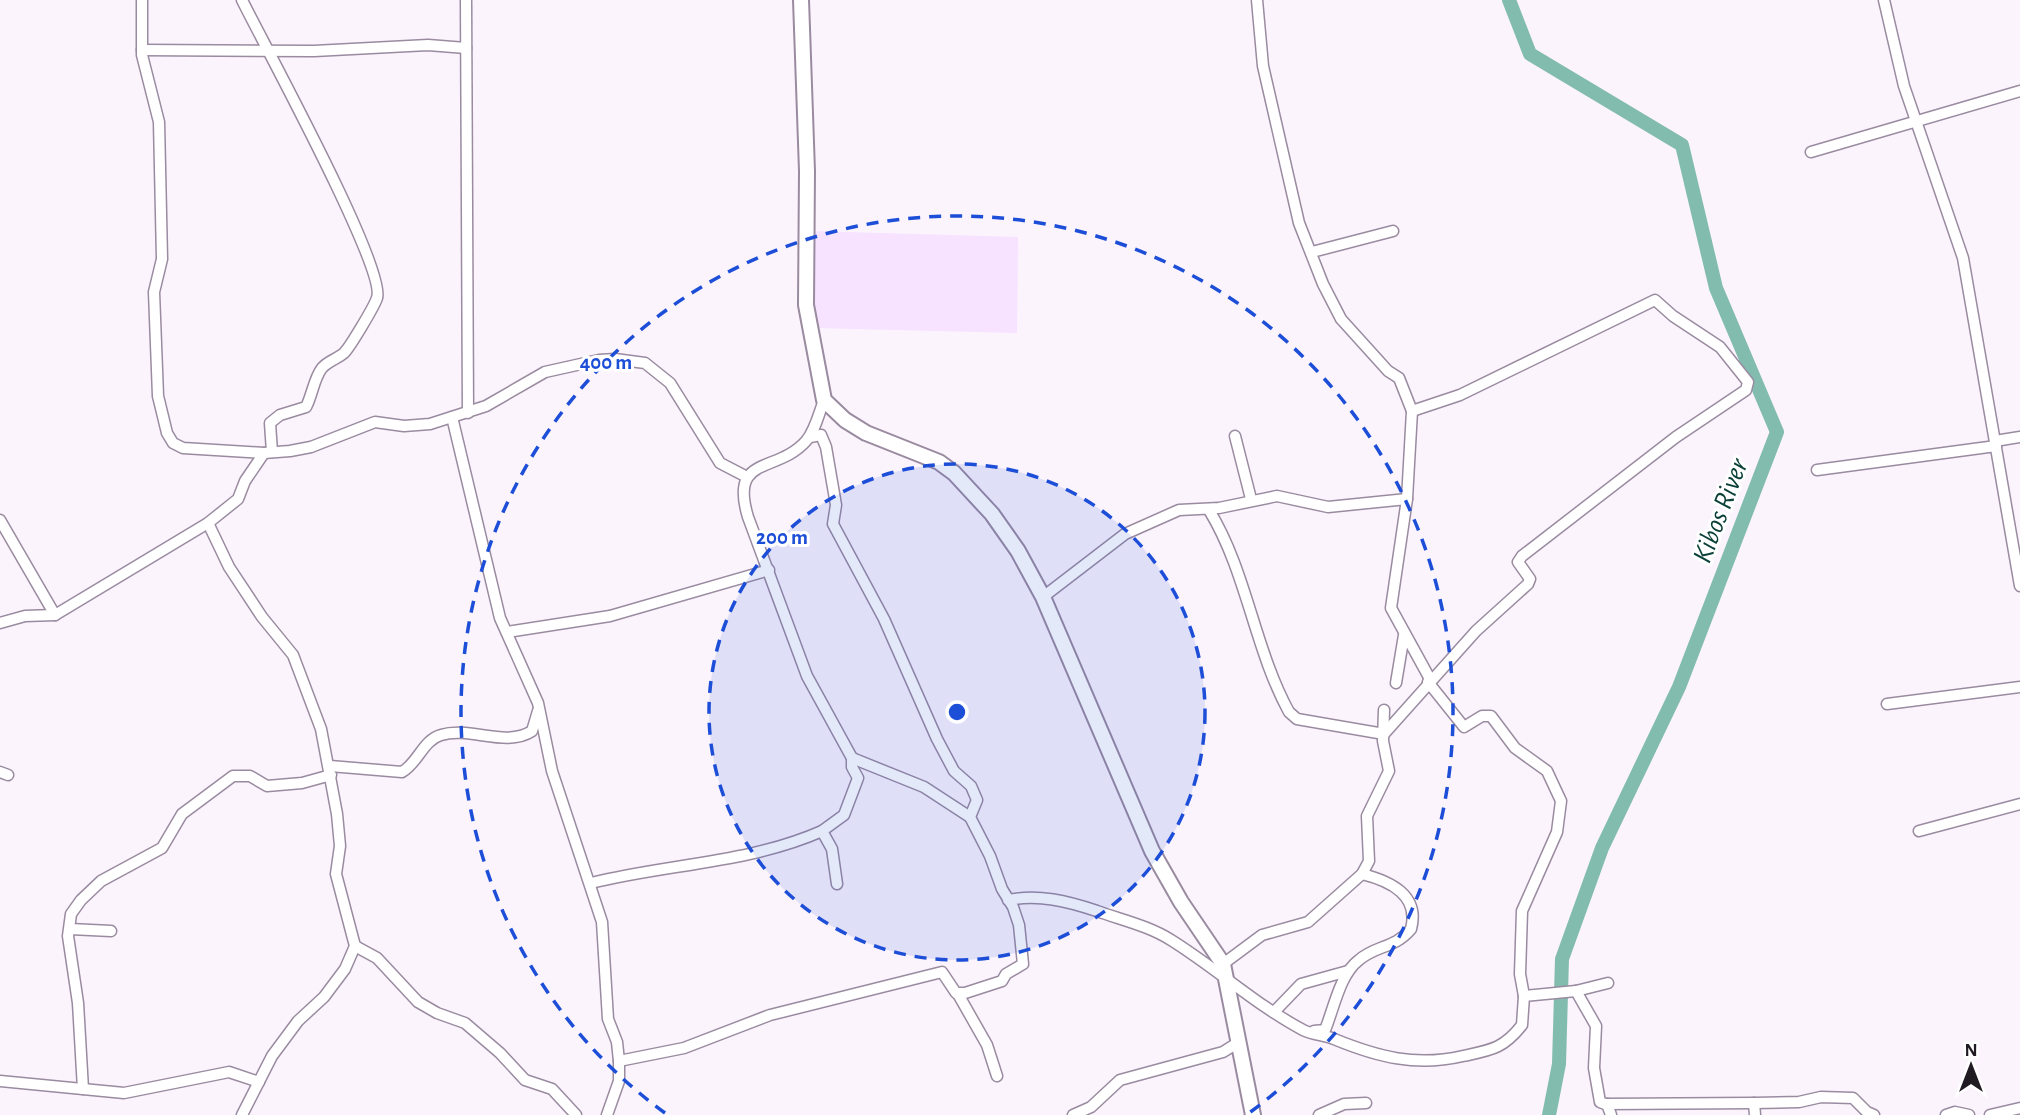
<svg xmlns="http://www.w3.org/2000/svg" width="2020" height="1115" viewBox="0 0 2020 1115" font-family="'Alegreya Sans',sans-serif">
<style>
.built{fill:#f7e2ff}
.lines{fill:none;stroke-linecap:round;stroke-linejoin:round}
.river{stroke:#82bcaf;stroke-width:14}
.street-casing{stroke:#9a8ba0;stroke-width:13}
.secondary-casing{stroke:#9a8ba0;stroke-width:18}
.street{stroke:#fff;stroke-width:10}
.secondary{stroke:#fff;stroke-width:14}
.ring{fill:none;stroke:#1d4ed8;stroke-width:3.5;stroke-dasharray:12 9}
.labels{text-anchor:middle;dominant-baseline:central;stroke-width:6;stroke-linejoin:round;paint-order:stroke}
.water-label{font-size:28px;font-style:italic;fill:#0b4038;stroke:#fff}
.centre{fill:#1d4ed8;stroke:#fff;stroke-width:3.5}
.ring-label{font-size:21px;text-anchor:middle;font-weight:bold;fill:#1d4ed8;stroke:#fff;stroke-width:6;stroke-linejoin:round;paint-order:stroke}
</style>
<rect width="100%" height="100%" fill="#fbf4fd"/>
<polygon class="built" points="812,231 1018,237 1017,333 814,328"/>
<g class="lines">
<polyline class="river" points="1509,0 1530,54 1682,145 1716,288 1777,432 1679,687 1602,848 1562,959 1559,1064 1549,1115"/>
<defs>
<g id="street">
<polyline points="142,0 142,55 159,122 162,259 154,292 158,396 167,433 173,443 183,448 264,453 290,451 311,447 375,422 404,426 430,424 486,406 545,372 599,360 615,359 645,363 670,383 720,463 747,477"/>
<path d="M242,0C262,41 387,269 377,298C374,307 350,347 344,353C337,359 328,361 322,368C314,378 312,396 306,407L280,415L270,423L272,452"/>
<polyline points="466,0 468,413"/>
<polyline points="1257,0 1263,66 1299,223 1323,284 1341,319 1388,371 1399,378 1412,411 1407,499 1391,608 1430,679"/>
<polyline points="1884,0 1904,86 1963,258 2020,586"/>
<polyline points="142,50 314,51 428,45 466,48"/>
<polyline points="1811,152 2020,91"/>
<polyline points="1312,252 1393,231"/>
<polyline points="452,417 500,618 538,703 552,771 602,922 608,1019 617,1042 619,1061 619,1081 607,1115"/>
<polyline points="1235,436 1251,499"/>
<polyline points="1995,441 2020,437"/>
<polyline points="1817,470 1996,446"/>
<path d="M1209,510C1247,572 1254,648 1289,712L1297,719L1384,734"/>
<polyline points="0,520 55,615 208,523 238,499 245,481 264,453"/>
<polyline points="208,523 229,567 262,617 293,655 321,729 337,814 340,846 336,874 355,946 345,969 324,997 298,1021 272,1056 242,1115"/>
<polyline points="1043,597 1125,534 1179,510 1219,508 1277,496 1328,507 1407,499"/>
<polyline points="0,623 25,616 55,615"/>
<polyline points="507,632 610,616 769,570"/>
<polyline points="1428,682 1464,727 1482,716 1491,716 1515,748 1547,771 1561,801 1557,832 1522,911 1520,974 1524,996"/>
<polyline points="1396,683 1404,635"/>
<polyline points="1887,704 2020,687"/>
<polyline points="1384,734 1476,631 1528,584 1530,579 1518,562 1522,556 1676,437 1746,390 1748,382 1720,347 1673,316 1655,300 1460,395 1412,411"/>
<polyline points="852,758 924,787 970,817"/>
<path d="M330,766L402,772C418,763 423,740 441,735C470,726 506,748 532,731L538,711"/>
<polyline points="0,772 8,775"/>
<path d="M822,831L844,815L858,778L852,767V758L807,676L748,517C729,454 777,474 806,441C815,431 819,413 824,400"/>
<polyline points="1919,831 2020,804"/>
<path d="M591,883C667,864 750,863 822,831L832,849L837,884"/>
<path d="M1008,900C1039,894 1067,901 1097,911C1122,920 1149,926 1171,940C1216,968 1256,1005 1303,1030C1313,1035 1324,1035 1334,1039C1378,1057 1416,1067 1463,1056C1491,1050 1503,1049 1522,1025L1524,996L1576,991L1608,983"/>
<polyline points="70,929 111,931"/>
<polyline points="355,946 377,958 418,1002 437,1013 465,1023 500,1053 525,1080 552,1089 576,1115"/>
<polyline points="1223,964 1262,935 1308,922 1362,874 1369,861 1367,816 1389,771 1383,741 1384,710"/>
<polyline points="1576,991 1596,1026 1594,1068 1600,1102 1605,1104 1754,1103 1799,1102 1821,1097 1853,1098 1867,1112 1874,1115"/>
<polyline points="958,994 987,1045 997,1076"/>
<polyline points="1275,1011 1301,984 1348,971"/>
<path d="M1314,1031L1325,1030C1334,1008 1340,974 1359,960C1376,945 1394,949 1411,929C1420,895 1390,881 1362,874"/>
<polyline points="619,1061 684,1048 770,1015 942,972 956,993 965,993 1002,981 1006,974 1023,964 1019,925 1013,907 1002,889 990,856 970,817 977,800 971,786 954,771 937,739 884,619 833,524 836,505 826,447 821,435 810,437"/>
<polyline points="0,1081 124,1093 229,1072 259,1082"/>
<polyline points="83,1089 78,1003 68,936 71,914 81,900 101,881 162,848 182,814 233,776 250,776 267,786 302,783 331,775"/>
<polyline points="1754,1103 1755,1115"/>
<polyline points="1607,1104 1611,1115"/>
<polyline points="1073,1115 1091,1107 1120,1080 1223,1052 1239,1042"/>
<polyline points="1319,1115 1344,1104 1366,1103"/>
<polyline points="1946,1115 1955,1112 1969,1115"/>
<polyline points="1990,1115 2020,1108"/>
</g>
<polyline id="secondary" points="801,0 807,171 806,305 824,400 845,420 866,433 939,462 954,473 992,514 1018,551 1043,597 1152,851 1181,902 1223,964 1253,1115"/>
</defs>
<use href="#street" class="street-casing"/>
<use href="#secondary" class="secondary-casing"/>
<use href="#street" class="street"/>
<use href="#secondary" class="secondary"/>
</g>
<circle cx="957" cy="712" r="248" fill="#1d4ed8" fill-opacity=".12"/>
<g class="ring">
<circle cx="957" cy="712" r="248"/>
<path d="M665 1113A496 496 0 1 1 1249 1113"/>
</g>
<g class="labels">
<g class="water-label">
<text transform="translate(1721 511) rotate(-69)">Kibos River</text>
</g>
</g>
<circle cx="957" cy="712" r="10" class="centre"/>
<g class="ring-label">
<text x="606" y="369">400 m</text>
<text x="782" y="544">200 m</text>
</g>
<g transform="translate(1971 1066)" stroke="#ffffff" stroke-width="5" paint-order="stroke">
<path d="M0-5L12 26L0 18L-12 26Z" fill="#201b23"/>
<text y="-10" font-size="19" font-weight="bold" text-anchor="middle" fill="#201b23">N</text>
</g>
</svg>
